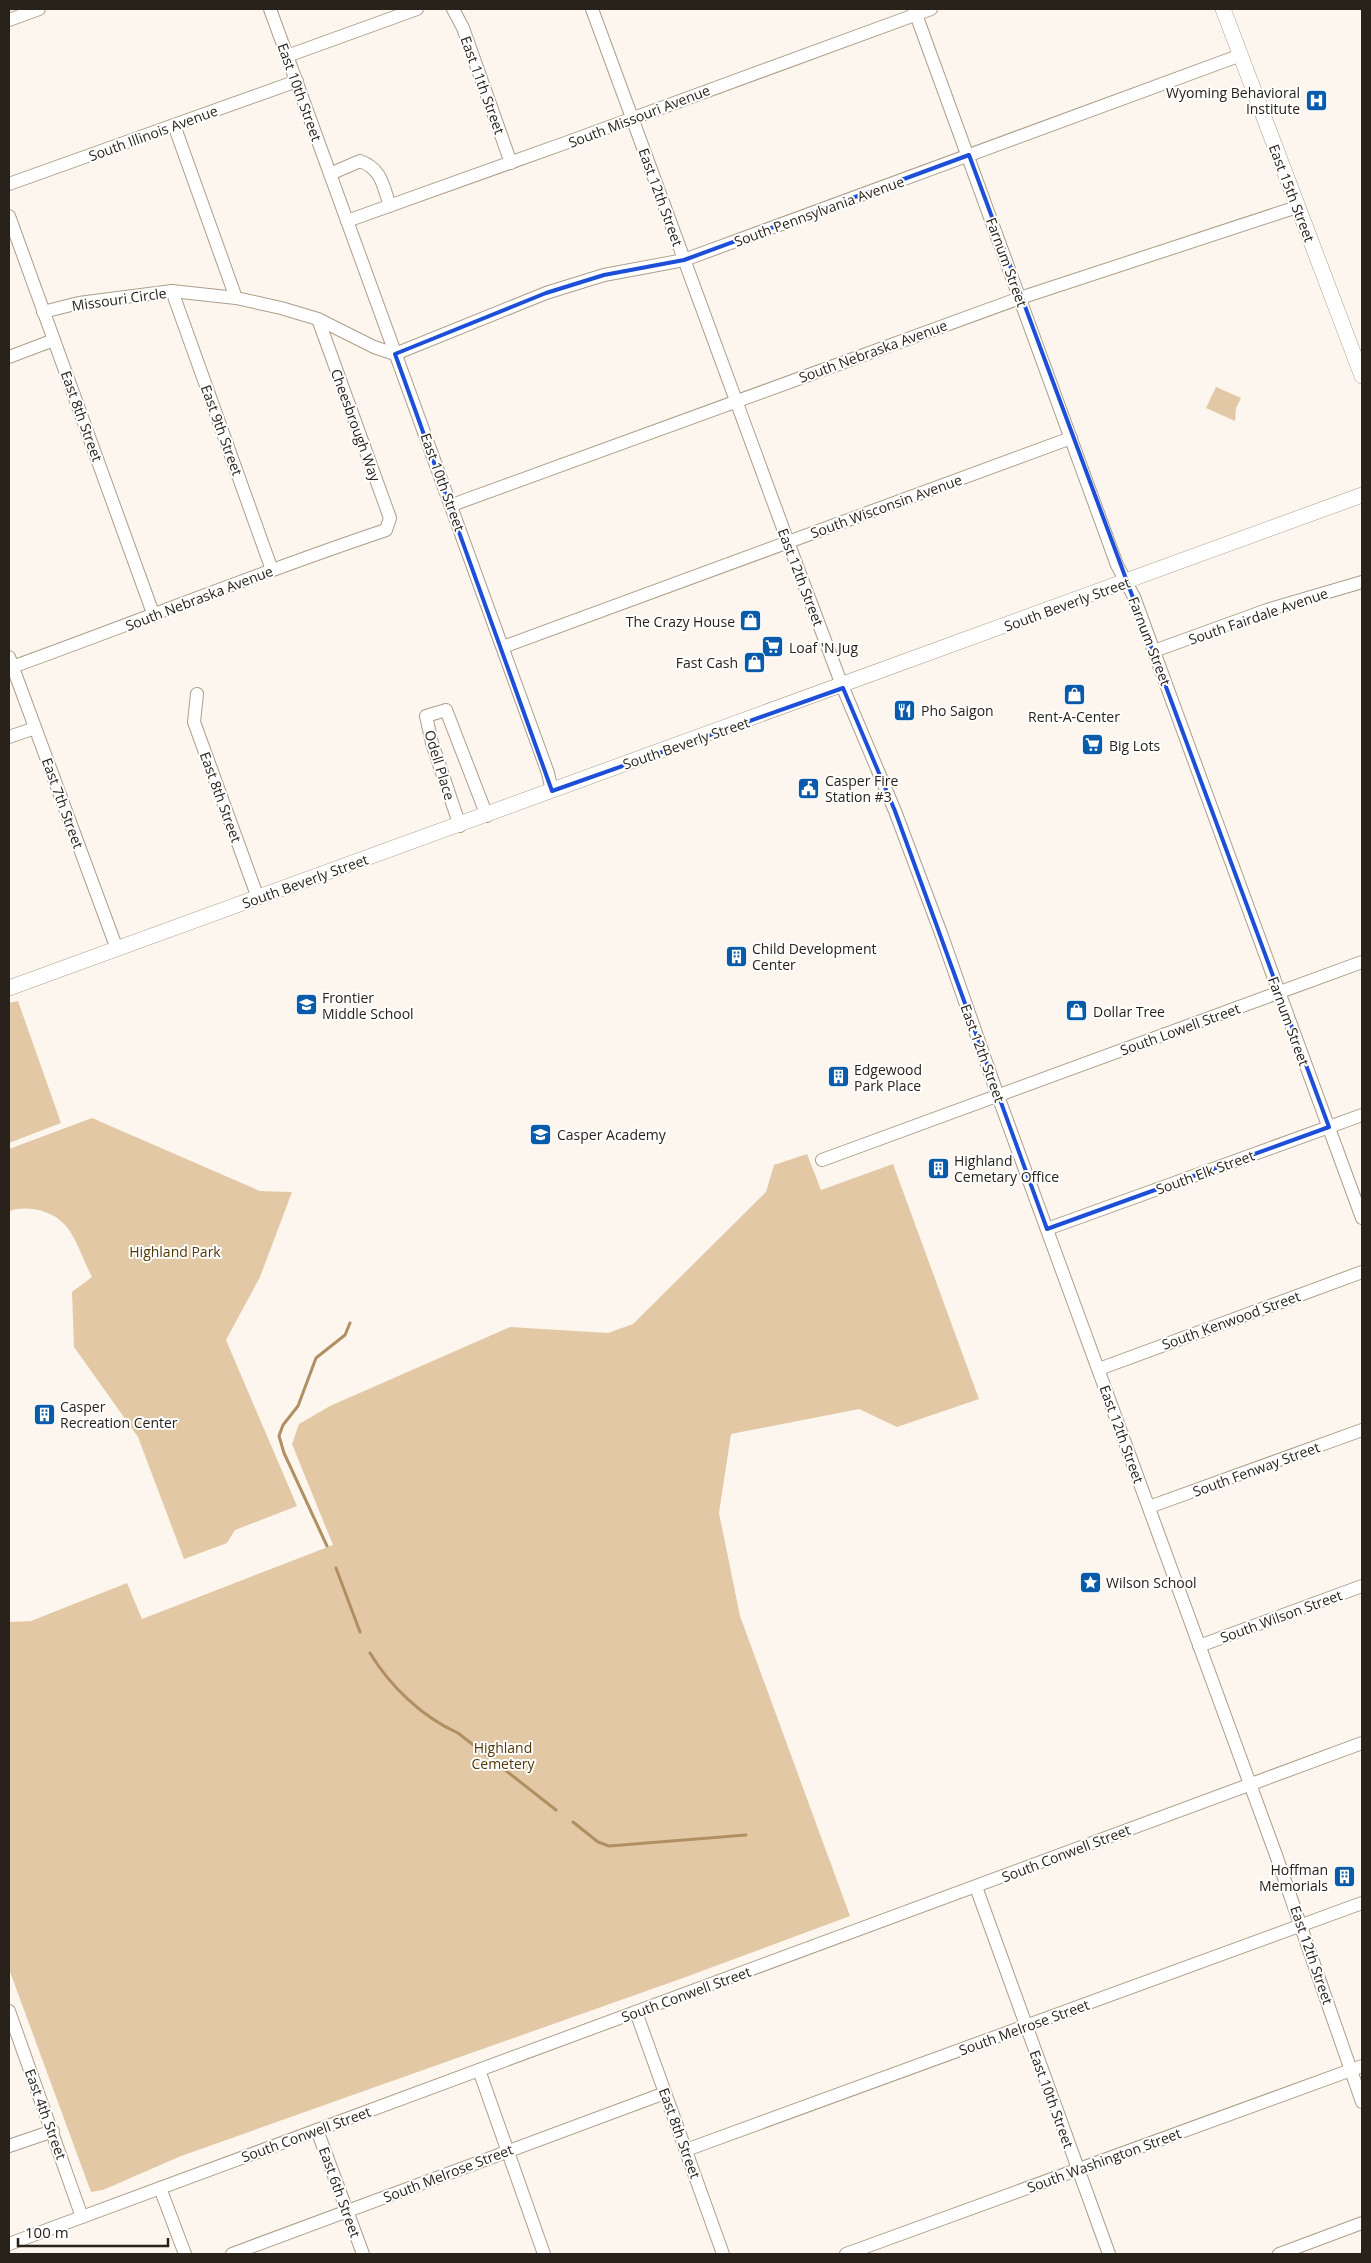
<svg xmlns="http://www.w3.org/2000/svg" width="1371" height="2263" viewBox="0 0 1371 2263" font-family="'Open Sans',sans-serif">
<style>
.green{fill:#e3c8a5}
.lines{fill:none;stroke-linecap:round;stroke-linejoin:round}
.stream{stroke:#b08f63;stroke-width:3}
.minor-casing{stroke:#ad9e8a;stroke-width:14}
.major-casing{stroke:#ad9e8a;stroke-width:16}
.minor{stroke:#fff;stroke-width:12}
.major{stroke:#fff;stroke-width:15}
.marked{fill:none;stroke:#1d4ed8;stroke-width:4;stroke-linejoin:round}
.labels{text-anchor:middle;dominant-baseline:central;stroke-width:4;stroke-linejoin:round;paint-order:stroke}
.street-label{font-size:14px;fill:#28221a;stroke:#fff}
.poi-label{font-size:14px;fill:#28221a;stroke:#fff;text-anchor:start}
.park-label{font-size:14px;fill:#543604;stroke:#fff}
</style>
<rect width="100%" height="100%" fill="#fdf6ee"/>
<g class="green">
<polygon points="1216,387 1241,398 1236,408 1235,421 1206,408"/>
<polygon points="18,1001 61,1123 9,1143 9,1003"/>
<path d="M92,1118L260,1191L292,1192L260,1277L226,1340L297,1506L235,1530L227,1543L184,1559L138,1437L74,1347L72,1292L92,1277C84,1262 75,1234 64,1224C51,1210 27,1205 9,1211V1149Z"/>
<polygon points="807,1154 821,1190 893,1164 979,1399 897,1427 859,1409 731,1434 719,1513 740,1616 850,1916 683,1978 181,2156 103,2190 91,2192 9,1969 9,1622 31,1621 127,1583 142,1619 333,1545 292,1444 299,1424 330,1406 510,1327 608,1333 633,1324 766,1192 774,1165"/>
</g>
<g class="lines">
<g class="stream">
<polyline points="327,1546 284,1453 279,1436 283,1425 298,1406 316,1358 345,1335 350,1323"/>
<polyline points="336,1568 360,1632"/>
<path d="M370,1653C390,1686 422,1717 458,1733L556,1810"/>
<polyline points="573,1822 598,1842 609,1846 746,1835"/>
</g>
<defs>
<g id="minor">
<polyline points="270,9 548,773 552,791"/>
<polyline points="453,9 463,28 511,163"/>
<polyline points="592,9 788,542 843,688 895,811 942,936 998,1096 1276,1855 1362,2102"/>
<polyline points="914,9 1117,565 1134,597 1362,1218"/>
<polyline points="9,20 39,9"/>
<polyline points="287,56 417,9"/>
<polyline points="174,125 236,298"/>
<path d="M330,174L360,161C382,169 383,186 390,206"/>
<polyline points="9,184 297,81"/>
<polyline points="9,216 154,616"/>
<polyline points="347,221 568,142 931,9"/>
<polyline points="172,291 272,570"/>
<polyline points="43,312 79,303 172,291 236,298 281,308 318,319 374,347 395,354 546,293 604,275 684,260 1241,55"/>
<polyline points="9,357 54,340"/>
<polyline points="452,505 1020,298 1297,207"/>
<polyline points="503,647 1071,438"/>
<polyline points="1154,651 1267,610 1362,582"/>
<polyline points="9,657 117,949"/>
<path d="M12,667C137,622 260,572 386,530L390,518L318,319"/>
<polyline points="197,694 194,722 258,898"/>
<polyline points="9,737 35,728"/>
<polyline points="460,826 432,743 426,716 446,710 487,816"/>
<polyline points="822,1160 1362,962"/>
<polyline points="1047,1229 1362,1115"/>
<polyline points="1099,1369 1362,1272"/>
<polyline points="1149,1507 1362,1430"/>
<polyline points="1199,1646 1362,1586"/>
<polyline points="976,1887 1109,2254"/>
<polyline points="9,2011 82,2217"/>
<polyline points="636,2012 723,2254"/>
<polyline points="479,2070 544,2254"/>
<polyline points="317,2130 363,2254"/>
<polyline points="9,2146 53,2131"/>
<polyline points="686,2150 1362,1903"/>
<polyline points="160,2188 185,2254"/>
<polyline points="9,2244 1362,1743"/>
<polyline points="232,2254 665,2093"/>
<polyline points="846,2254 1362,2066"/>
<polyline points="1279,2254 1362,2223"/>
</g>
<g id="major">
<polyline points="1223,9 1362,376"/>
<path d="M9,988C460,825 912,663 1362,495"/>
</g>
</defs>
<use href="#minor" class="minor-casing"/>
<use href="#major" class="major-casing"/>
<use href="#minor" class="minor"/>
<use href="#major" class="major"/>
</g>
<path class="marked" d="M969,155L1329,1127L1047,1229L895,811L843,688L552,791L395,354L546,293L604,275L684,260Z"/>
<defs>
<symbol id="hospital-square" viewBox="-11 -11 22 22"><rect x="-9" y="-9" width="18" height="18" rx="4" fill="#075baa" stroke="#fff"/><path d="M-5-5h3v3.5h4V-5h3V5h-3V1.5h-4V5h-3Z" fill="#fff"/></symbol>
<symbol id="shop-square" viewBox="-11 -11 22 22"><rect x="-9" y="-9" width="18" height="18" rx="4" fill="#075baa" stroke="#fff"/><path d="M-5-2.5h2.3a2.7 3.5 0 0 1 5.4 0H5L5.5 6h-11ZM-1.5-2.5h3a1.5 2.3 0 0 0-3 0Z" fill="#fff"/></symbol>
<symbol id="supermarket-square" viewBox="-11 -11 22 22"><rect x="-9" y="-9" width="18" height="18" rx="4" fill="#075baa" stroke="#fff"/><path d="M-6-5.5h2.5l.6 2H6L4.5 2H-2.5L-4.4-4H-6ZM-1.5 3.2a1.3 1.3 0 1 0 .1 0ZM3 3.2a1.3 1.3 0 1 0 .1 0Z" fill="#fff"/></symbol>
<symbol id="restaurant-square" viewBox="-11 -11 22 22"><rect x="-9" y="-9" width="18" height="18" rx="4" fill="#075baa" stroke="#fff"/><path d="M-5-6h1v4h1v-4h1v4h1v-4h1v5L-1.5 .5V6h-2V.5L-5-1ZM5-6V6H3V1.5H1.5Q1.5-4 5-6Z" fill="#fff"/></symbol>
<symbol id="civic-square" viewBox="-11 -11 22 22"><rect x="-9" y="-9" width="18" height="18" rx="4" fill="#075baa" stroke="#fff"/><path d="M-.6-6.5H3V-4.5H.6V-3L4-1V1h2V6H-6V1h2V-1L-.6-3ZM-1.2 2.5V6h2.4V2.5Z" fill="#fff"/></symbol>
<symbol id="building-square" viewBox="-11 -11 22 22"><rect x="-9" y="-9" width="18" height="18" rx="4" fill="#075baa" stroke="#fff"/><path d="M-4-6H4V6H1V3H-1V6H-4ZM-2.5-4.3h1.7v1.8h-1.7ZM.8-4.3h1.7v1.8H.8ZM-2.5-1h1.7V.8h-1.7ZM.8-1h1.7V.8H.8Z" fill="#fff"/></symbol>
<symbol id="school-square" viewBox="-11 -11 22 22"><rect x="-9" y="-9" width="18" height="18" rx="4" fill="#075baa" stroke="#fff"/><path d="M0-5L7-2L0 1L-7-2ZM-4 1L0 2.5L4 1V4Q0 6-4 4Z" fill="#fff"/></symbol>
<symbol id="sight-square" viewBox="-11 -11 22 22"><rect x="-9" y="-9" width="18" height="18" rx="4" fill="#075baa" stroke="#fff"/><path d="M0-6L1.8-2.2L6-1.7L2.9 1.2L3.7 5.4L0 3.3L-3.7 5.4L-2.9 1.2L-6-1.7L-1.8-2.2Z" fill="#fff"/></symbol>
</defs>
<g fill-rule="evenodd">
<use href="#hospital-square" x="1304" y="88" width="25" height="25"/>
<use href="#shop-square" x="738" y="608" width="25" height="25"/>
<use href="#supermarket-square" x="760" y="634" width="25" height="25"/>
<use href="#shop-square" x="742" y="650" width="25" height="25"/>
<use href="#shop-square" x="1062" y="682" width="25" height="25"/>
<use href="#restaurant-square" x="892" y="698" width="25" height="25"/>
<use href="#supermarket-square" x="1080" y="732" width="25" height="25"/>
<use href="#civic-square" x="796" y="776" width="25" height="25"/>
<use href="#building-square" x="724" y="944" width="25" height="25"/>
<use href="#school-square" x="294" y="992" width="25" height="25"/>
<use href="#shop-square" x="1064" y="998" width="25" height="25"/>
<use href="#building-square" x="826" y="1064" width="25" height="25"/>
<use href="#school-square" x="528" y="1122" width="25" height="25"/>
<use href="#building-square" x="926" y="1156" width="25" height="25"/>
<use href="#building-square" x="32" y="1402" width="25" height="25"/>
<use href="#sight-square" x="1078" y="1570" width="25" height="25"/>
<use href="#building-square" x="1332" y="1864" width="25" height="25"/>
</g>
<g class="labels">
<g class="street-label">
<text transform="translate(483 85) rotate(70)">East 11th Street</text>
<text transform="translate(300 92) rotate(70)">East 10th Street</text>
<text transform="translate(639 116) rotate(-21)">South Missouri Avenue</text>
<text transform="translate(153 133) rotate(-20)">South Illinois Avenue</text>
<text transform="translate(1292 193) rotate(69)">East 15th Street</text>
<text transform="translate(661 197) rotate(70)">East 12th Street</text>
<text transform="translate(819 211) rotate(-20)">South Pennsylvania Avenue</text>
<text transform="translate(1007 262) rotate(70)">Farnum Street</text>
<text transform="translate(119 299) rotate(-8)">Missouri Circle</text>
<text transform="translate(873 351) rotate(-20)">South Nebraska Avenue</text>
<text transform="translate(82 416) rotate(70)">East 8th Street</text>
<text transform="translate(356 425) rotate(70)">Cheesbrough Way</text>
<text transform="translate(222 430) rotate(70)">East 9th Street</text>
<text transform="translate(443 482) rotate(70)">East 10th Street</text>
<text transform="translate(886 506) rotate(-20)">South Wisconsin Avenue</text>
<text transform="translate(801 577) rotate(69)">East 12th Street</text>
<text transform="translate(199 598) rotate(-21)">South Nebraska Avenue</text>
<text transform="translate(1067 604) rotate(-20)">South Beverly Street</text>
<text transform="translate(1258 616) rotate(-19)">South Fairdale Avenue</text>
<text transform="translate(1150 641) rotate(69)">Farnum Street</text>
<text transform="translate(686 743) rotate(-19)">South Beverly Street</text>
<text transform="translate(440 765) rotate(73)">Odell Place</text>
<text transform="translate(221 797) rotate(70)">East 8th Street</text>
<text transform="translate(63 803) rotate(70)">East 7th Street</text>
<text transform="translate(305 881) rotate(-20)">South Beverly Street</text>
<text transform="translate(1289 1021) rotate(70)">Farnum Street</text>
<text transform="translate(1180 1029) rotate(-20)">South Lowell Street</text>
<text transform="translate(983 1053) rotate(70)">East 12th Street</text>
<text transform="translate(1205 1172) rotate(-20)">South Elk Street</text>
<text transform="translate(1231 1320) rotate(-20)">South Kenwood Street</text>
<text transform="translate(1122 1434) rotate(70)">East 12th Street</text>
<text transform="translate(1256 1469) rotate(-20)">South Fenway Street</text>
<text transform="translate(1281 1616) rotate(-20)">South Wilson Street</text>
<text transform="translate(1066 1853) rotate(-21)">South Conwell Street</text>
<text transform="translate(1312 1955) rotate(71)">East 12th Street</text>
<text transform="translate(686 1994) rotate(-20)">South Conwell Street</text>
<text transform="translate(1024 2027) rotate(-20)">South Melrose Street</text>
<text transform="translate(1052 2099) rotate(70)">East 10th Street</text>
<text transform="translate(46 2114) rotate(70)">East 4th Street</text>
<text transform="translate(680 2133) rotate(70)">East 8th Street</text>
<text transform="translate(306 2134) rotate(-20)">South Conwell Street</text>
<text transform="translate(1104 2160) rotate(-20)">South Washington Street</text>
<text transform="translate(448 2173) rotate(-21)">South Melrose Street</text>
<text transform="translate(340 2192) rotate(70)">East 6th Street</text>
</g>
<g class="poi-label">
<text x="1300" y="92" text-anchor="end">Wyoming Behavioral<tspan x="1300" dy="16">Institute</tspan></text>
<text x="735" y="621" text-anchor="end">The Crazy House</text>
<text x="789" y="647">Loaf 'N Jug</text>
<text x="738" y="662" text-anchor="end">Fast Cash</text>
<text x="921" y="710">Pho Saigon</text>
<text x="1074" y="716" text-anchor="middle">Rent-A-Center</text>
<text x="1109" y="745">Big Lots</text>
<text x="825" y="780">Casper Fire<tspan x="825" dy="16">Station #3</tspan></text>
<text x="752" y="948">Child Development<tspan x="752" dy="16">Center</tspan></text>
<text x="322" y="997">Frontier<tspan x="322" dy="16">Middle School</tspan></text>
<text x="1093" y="1011">Dollar Tree</text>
<text x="854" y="1069">Edgewood<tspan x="854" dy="16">Park Place</tspan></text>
<text x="557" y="1134">Casper Academy</text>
<text x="954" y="1160">Highland<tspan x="954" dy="16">Cemetary Office</tspan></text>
<text x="60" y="1406">Casper<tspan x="60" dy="16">Recreation Center</tspan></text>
<text x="1106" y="1582">Wilson School</text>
<text x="1328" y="1869" text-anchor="end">Hoffman<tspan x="1328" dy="16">Memorials</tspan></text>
</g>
<g class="park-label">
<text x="175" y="1251">Highland Park</text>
<text x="503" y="1747">Highland<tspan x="503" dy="16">Cemetery</tspan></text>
</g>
</g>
<rect width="1371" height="2263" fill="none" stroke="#28221a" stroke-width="20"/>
<path d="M18 2238v8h150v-8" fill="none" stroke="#28221a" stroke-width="2.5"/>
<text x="25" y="2238" font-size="15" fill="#28221a" stroke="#ffffff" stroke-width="4" paint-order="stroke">100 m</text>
</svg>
